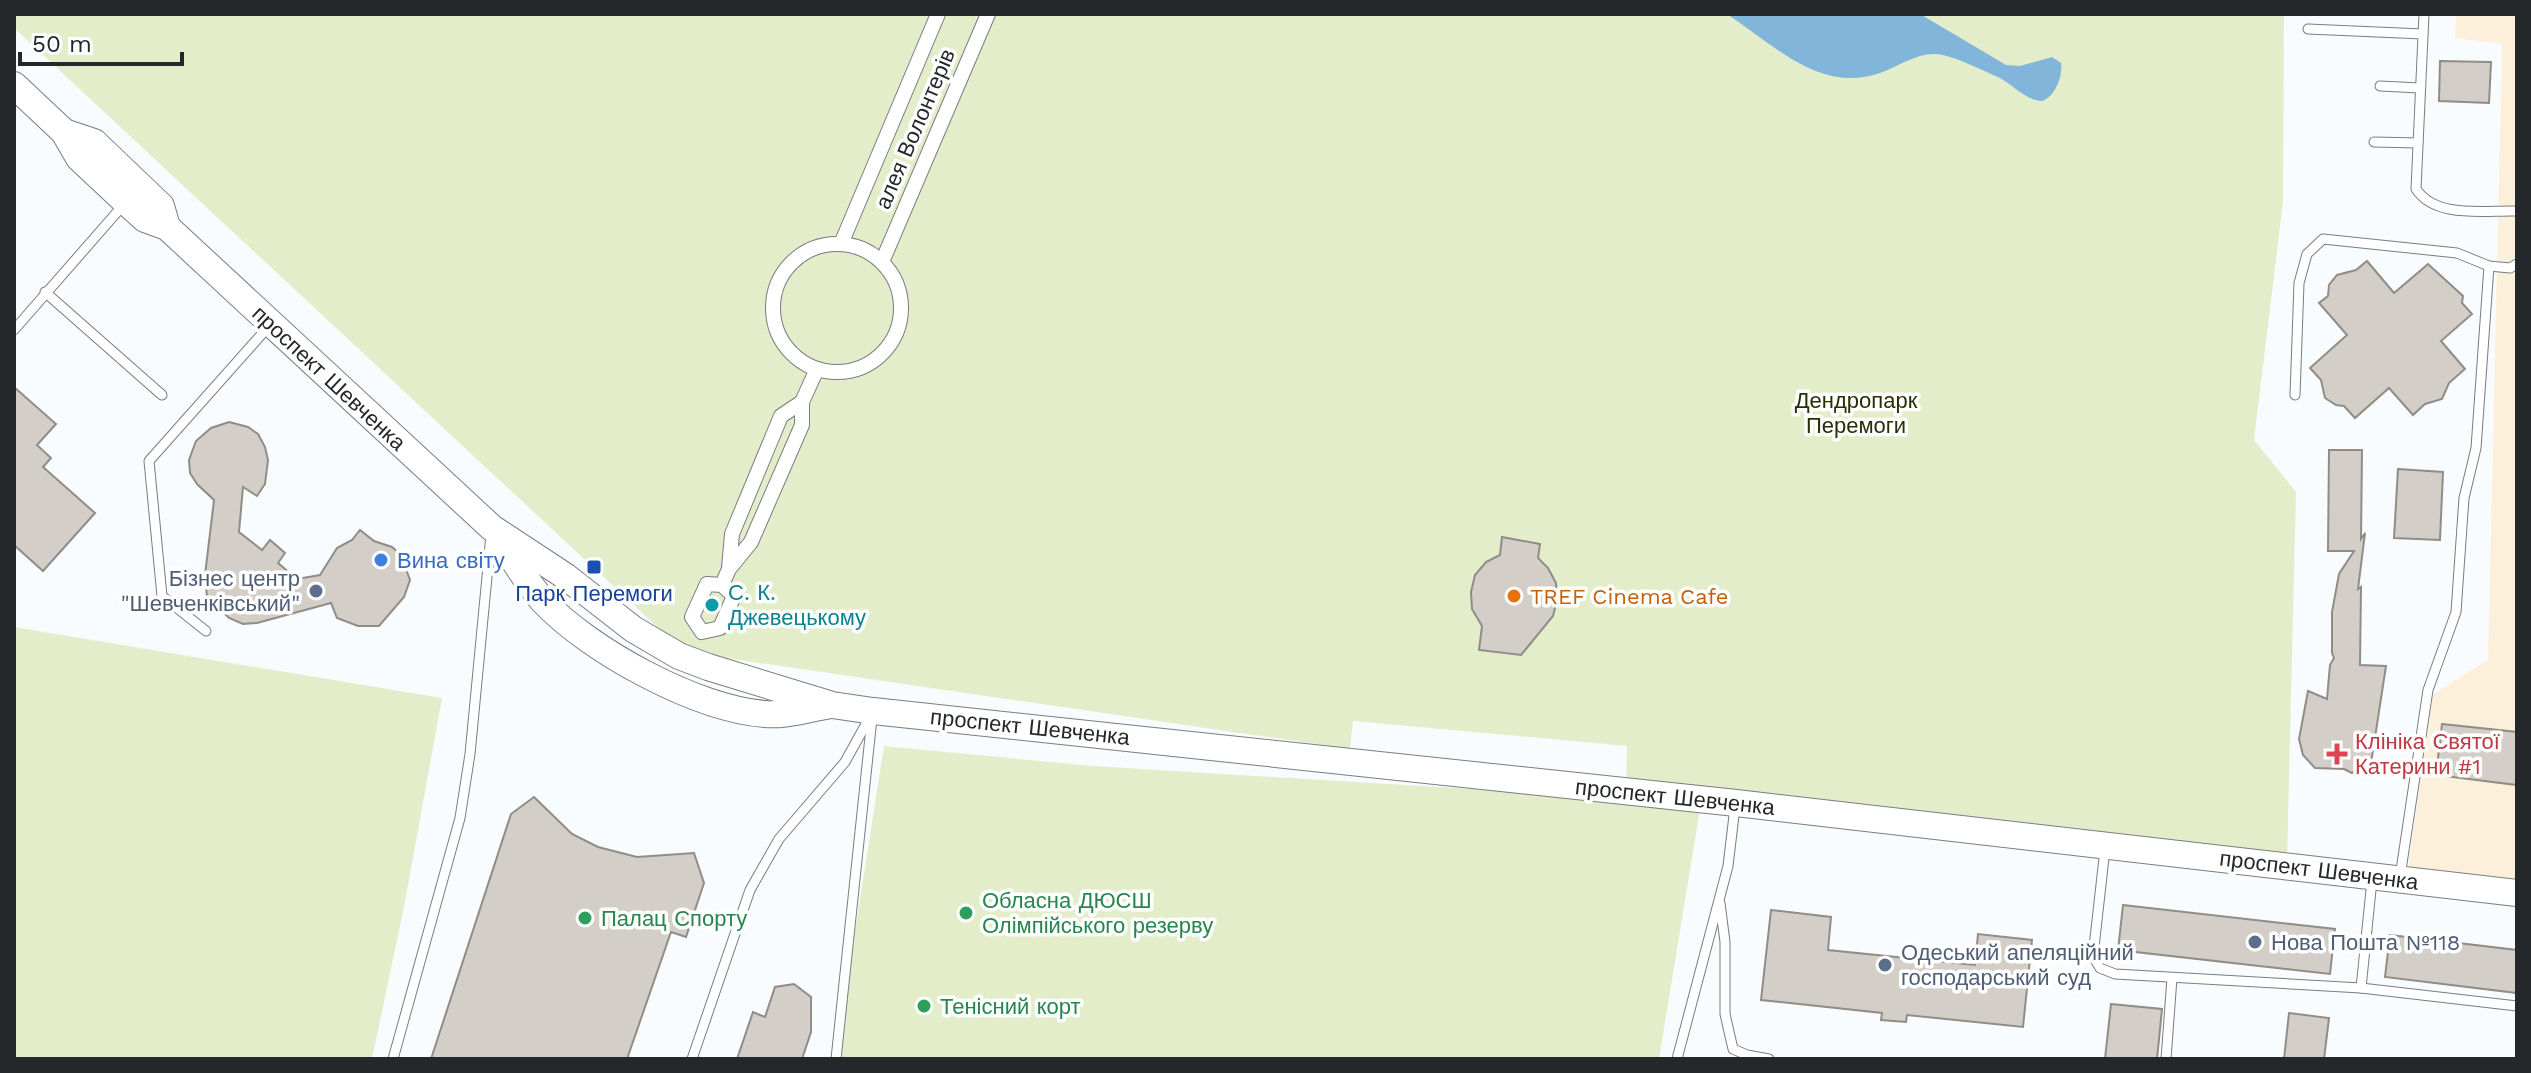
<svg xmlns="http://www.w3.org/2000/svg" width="2531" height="1073" viewBox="0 0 2531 1073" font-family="'Work Sans',sans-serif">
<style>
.commercial{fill:#fcf0db}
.green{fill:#e3edca}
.water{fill:#81b5d9}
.building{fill:#d3cec7;stroke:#918c86;stroke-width:2}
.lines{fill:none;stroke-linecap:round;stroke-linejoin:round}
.service-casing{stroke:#777d82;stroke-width:11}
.pedestrian-casing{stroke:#777d82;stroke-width:16}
.secondary-casing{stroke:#777d82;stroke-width:28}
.service{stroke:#fff;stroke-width:9}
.pedestrian{stroke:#fff;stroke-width:14}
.secondary{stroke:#fff;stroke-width:26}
.shop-dot{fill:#3f7fe0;stroke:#fff;stroke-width:3}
.transit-dot{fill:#1a4fb4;stroke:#fff;stroke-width:3}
.service-dot{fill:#5c6f8a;stroke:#fff;stroke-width:3}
.food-dot{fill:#e8710a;stroke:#fff;stroke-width:3}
.culture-dot{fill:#0f9aa8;stroke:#fff;stroke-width:3}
.health-dot{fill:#e0444e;stroke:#fff;stroke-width:3}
.leisure-dot{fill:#2e9e5b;stroke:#fff;stroke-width:3}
.labels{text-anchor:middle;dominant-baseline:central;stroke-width:7;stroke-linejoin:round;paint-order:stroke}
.street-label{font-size:22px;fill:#25282a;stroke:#fff}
.park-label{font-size:22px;fill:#272f04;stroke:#fff}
.shop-label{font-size:22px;fill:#366cbe;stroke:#fff;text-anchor:start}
.service-label{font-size:22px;fill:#4e5e75;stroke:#fff;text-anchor:start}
.culture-label{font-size:22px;fill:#0d838f;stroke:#fff;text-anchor:start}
.transit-label{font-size:22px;fill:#164399;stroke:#fff}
.food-label{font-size:22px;fill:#c56008;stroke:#fff;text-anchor:start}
.health-label{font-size:22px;fill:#be3a42;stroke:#fff;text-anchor:start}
.leisure-label{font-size:22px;fill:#27864d;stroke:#fff;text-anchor:start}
</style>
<rect width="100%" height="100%" fill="#f9fcfe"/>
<polygon class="commercial" points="2456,14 2517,14 2517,889 2407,876 2433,694 2488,660 2502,44 2455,38"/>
<g class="green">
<polygon points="14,14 2284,14 2283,202 2254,440 2296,492 2287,862 1626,786 1627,746 1353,721 1350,749 684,652 14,28"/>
<polygon points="14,627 442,698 404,907 372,1059 14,1059"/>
<polygon points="884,746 1093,766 1701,803 1659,1059 835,1059"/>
</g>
<path class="water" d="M1727,14H1920L2006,65L2020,66L2052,57L2061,63C2063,76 2055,97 2042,101C2027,101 2013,85 2000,78C1982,70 1962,60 1943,55C1920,50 1900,66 1880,73C1820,94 1773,44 1727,14Z"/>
<g class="building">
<polygon points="2440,61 2491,62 2489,103 2439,101"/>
<polygon points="2367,261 2394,293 2428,264 2463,296 2462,303 2472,314 2441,341 2465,369 2449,383 2442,399 2425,404 2413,415 2389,388 2355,418 2344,406 2336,405 2325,398 2321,380 2310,368 2347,335 2319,303 2328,296 2329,285 2337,275 2356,270"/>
<polygon points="14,387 56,424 37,445 51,458 43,467 95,513 43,571 14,545"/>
<polygon points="229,422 248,427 258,434 265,447 268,460 265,484 257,496 243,487 239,532 262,550 270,540 285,553 278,563 297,579 320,575 337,548 352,540 360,530 374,541 392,547 401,555 410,580 404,597 379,626 358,626 337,618 331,603 257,623 243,624 229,618 207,597 205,575 214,500 197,484 190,473 189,460 196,441 211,428"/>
<polygon points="2329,450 2362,450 2361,539 2365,533 2358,589 2361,587 2360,665 2386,666 2372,757 2370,761 2352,773 2344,769 2315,768 2303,755 2299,739 2308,691 2327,699 2330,665 2334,658 2332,653 2332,612 2339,574 2354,551 2328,551"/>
<polygon points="2398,469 2443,472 2440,540 2394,538"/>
<polygon points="1502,537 1540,544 1538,558 1548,568 1556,583 1557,600 1553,616 1521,655 1479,650 1482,626 1472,609 1471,592 1475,575 1486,562 1500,555"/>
<polygon points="2442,724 2517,732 2517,785 2436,775"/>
<polygon points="534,797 572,834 598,847 637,857 694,853 704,883 686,937 671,932 627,1059 431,1059 511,814"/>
<polygon points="2123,905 2335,929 2330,974 2118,950"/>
<polygon points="1771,910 1831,917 1828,950 1975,965 1978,934 2032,940 2023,1027 1907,1015 1906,1022 1881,1020 1882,1013 1761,1000"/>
<polygon points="2390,935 2517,950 2517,993 2385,977"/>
<polygon points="794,984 811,997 811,1032 802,1059 737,1059 753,1012 765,1017 775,987"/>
<polygon points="2111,1004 2162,1009 2157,1059 2105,1059"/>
<polygon points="2289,1013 2329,1018 2324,1059 2284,1059"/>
</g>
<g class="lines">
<defs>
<g id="service">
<path d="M2424,14L2416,189C2436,219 2484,210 2517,211"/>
<polyline points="2308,29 2423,34"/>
<polyline points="2380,86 2420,88"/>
<polyline points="2374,142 2418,143"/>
<polyline points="45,292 162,395"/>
<polyline points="14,330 125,203"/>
<polyline points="2295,395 2299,283 2307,254 2323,239 2457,253 2489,266 2510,268 2517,264"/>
<polyline points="206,631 162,596 149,461 269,326"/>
<polyline points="2105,849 2093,956 2100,968 2115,974 2361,988 2517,1006"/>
<polyline points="2400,877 2428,690 2456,612 2464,498 2476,448 2489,266"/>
<polyline points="1720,903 1725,942 1725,1014 1733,1049 1747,1055 1769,1059"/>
<polyline points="2361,988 2372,880"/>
<polyline points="393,1059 460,818 470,754 491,535"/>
<polyline points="692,1059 750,890 779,839 845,762 871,715"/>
<polyline points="836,1059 872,718"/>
<polyline points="1677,1059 1728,866 1735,807"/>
<polyline points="2166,1059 2172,978"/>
</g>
<g id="pedestrian">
<polyline points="841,244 938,14"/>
<circle cx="837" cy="308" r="64"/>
<polyline points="882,262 988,14"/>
<polyline points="729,568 732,534 781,416 802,402"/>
<polygon points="707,584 722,585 734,596 720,628 702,632 692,617"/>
<polyline points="722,585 729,569 751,542 802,425 802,402 817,369"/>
</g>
<g id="secondary">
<polyline points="14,85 64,132 79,158 126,202 145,219 167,227 492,528 565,576 633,629 679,656 708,667 832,705 873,711 1736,803 2517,893"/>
<polyline points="64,132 94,142 161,206 167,227"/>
<path d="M501,540C514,560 527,583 543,601C590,651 697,709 765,714C784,716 807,709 826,706"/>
</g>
</defs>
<use href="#service" class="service-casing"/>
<use href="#pedestrian" class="pedestrian-casing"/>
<use href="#secondary" class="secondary-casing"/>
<use href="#service" class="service"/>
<use href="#pedestrian" class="pedestrian"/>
<use href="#secondary" class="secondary"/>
</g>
<circle class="shop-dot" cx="381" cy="560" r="8"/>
<rect class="transit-dot" x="586" y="559" width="16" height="16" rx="4"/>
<g class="service-dot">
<circle cx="316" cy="591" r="8"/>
<circle cx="2255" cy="942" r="8"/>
<circle cx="1885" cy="965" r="8"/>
</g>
<circle class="food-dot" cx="1514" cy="596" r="8"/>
<circle class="culture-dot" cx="712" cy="605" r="8"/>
<path class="health-dot" d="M2333 742h8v8h8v8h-8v8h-8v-8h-8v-8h8z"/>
<g class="leisure-dot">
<circle cx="966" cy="913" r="8"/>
<circle cx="585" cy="918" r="8"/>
<circle cx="924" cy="1006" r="8"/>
</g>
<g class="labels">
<g class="street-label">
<text transform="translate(915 129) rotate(-67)">алея Волонтерів</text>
<text transform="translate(329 378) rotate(43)">проспект Шевченка</text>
<text transform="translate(1030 727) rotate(6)">проспект Шевченка</text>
<text transform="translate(1675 797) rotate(6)">проспект Шевченка</text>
<text transform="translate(2319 870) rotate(7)">проспект Шевченка</text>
</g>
<g class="park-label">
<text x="1856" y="400">Дендропарк<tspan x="1856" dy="25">Перемоги</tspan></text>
</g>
<g class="shop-label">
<text x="397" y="560">Вина світу</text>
</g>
<g class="service-label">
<text x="300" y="578" text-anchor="end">Бізнес центр<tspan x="300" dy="25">"Шевченківський"</tspan></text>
<text x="2271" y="942">Нова Пошта №118</text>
<text x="1901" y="952">Одеський апеляційний<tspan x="1901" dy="25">господарський суд</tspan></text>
</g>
<g class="culture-label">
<text x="728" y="592">С. К.<tspan x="728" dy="25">Джевецькому</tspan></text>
</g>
<g class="transit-label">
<text x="594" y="593">Парк Перемоги</text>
</g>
<g class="food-label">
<text x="1530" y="596">TREF Cinema Cafe</text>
</g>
<g class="health-label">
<text x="2355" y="741">Клініка Святої<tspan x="2355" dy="25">Катерини #1</tspan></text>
</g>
<g class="leisure-label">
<text x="982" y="900">Обласна ДЮСШ<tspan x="982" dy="25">Олімпійського резерву</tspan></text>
<text x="601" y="918">Палац Спорту</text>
<text x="940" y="1006">Тенісний корт</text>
</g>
</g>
<rect width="2531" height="1073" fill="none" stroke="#25282a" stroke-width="32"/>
<path d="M20 52v12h162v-12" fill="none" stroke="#25282a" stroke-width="4"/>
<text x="32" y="52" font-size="24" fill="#25282a" stroke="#ffffff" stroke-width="6" paint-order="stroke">50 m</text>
</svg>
